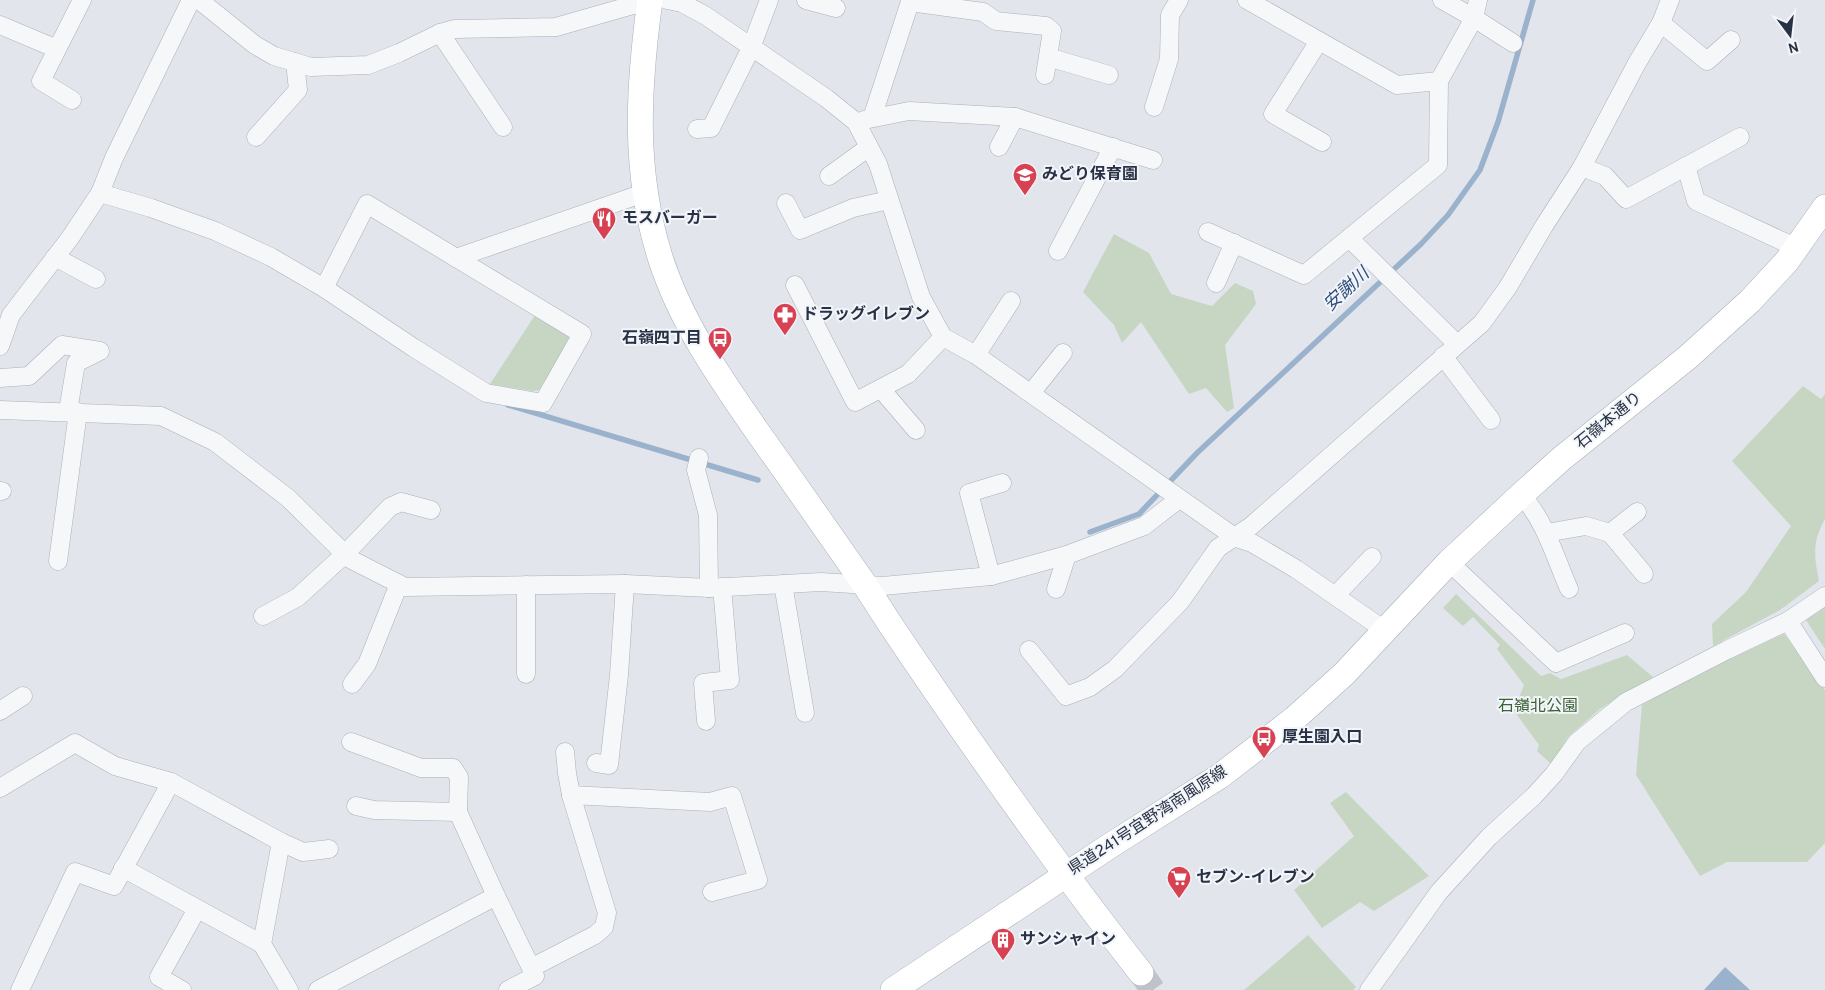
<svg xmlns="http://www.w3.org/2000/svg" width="1825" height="990" viewBox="0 0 1825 990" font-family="Overpass,'Noto Sans JP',sans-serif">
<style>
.green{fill:#c7d6c3}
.water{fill:#9bb2cd}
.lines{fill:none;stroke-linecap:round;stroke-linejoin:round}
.stream{stroke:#9bb2cd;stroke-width:5.5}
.secondary-tunnel{stroke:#bdc2cb;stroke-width:25;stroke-dasharray:25 12;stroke-linecap:butt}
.street-casing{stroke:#aab0ba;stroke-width:19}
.secondary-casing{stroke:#aab0ba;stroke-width:26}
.street{stroke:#f6f7f9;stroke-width:18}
.secondary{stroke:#fff;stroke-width:25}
.labels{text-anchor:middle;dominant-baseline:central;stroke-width:4;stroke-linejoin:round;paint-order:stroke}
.poi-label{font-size:16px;font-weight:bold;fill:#293245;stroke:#f2f5f9;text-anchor:start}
.street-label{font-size:16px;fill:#293245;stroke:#f2f5f9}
.park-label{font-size:16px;fill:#3c6235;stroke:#f2f5f9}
.water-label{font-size:18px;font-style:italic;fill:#304f7c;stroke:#f2f5f9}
</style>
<rect width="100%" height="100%" fill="#e2e6ec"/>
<g class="green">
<polygon points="1114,234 1149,253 1171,294 1212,306 1235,283 1253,291 1256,304 1225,345 1234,408 1227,412 1206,388 1189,394 1141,322 1122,343 1114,325 1083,292"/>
<polygon points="535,315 568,334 570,342 539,390 533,391 490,384"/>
<path d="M1803,386L1821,399L1825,394V519C1812,542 1814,556 1819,581L1780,610L1713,646L1712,624L1746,592L1791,526L1732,461Z"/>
<polygon points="1456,594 1541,676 1550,673 1561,679 1627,655 1653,677 1600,709 1568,737 1551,764 1537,751 1539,745 1514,711 1524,685 1497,649 1500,645 1473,617 1463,626 1443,608"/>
<polygon points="1825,608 1825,649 1806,620"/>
<polygon points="1784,634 1825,690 1825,843 1807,862 1727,862 1700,876 1636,775 1642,705 1692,676"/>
<polygon points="1346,792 1429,876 1374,911 1360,902 1322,928 1294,890 1354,836 1330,803"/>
<polygon points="1308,935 1356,987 1353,990 1244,990"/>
</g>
<polygon class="water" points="1725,967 1750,990 1704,990"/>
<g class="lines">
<g class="stream">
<polyline points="508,405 758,480"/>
<polyline points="1090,532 1139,514 1197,453 1421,244 1448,215 1480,170 1498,122 1533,0"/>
</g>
<polyline class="secondary-tunnel" points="1141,973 1153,990"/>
<defs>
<g id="street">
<polyline points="199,0 255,45 274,56 311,67 368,65 399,53 440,33 455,29 556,27 650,0"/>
<polyline points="667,0 682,3 706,16 826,98 856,122 878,164 921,297 943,337 976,355 1236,538 1252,543 1296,569 1386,631"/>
<polyline points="806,0 836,8"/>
<polyline points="1247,0 1397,85 1439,81"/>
<polyline points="1442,0 1474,18 1513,43"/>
<polyline points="1661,23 1707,61 1731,40"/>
<polyline points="0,25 57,49"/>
<polyline points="440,33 503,127"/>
<polyline points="1319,41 1273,114 1322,142"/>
<polyline points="1048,57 1109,75"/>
<polyline points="72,100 41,81 82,0"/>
<polyline points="1154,107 1169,59 1170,15 1179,0"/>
<polyline points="872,118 910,2 983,12 996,21 1046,26 1052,31 1045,75"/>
<polyline points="864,120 909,111 1015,117 1153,160"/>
<polyline points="697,129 711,128 751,48 769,0"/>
<polyline points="256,137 298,90 295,62"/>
<polyline points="999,147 1015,117"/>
<polyline points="1686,166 1696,201 1797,248"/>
<polyline points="1582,167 1605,176 1626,199 1740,137"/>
<polyline points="829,176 869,147"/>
<polyline points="100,193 151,208 215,231 271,257 324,288 414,348 486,393 543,403 582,334 367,204 324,288"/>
<polyline points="786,203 800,230 853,208 889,200"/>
<polyline points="1208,232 1304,275 1438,165 1439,81 1474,18 1478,0"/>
<polyline points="1349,238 1457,344"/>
<polyline points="1058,251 1113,147"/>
<polyline points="55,257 96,279"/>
<polyline points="456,258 644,193"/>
<polyline points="1216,283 1234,243"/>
<polyline points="795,285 855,402 908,374 943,337"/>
<polyline points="0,346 11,315 70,238 100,193 114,158 191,0"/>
<polyline points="976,355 1011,301"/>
<polyline points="1443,356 1491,420"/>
<polyline points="0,378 29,376 62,345 100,351 76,363 68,411"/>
<polyline points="881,389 916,430"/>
<polyline points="1031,393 1063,353"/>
<polyline points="0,410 161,416 215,442 288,498 350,559 405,587 625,584 709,588 821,582 883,586 991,576 1067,555 1144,526 1179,499"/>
<polyline points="699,458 696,470 708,515 709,588"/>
<polyline points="0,491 2,491"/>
<path d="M1521,495C1545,520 1555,557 1569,589"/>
<polyline points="1546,533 1586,526 1610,533 1637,512"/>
<polyline points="1610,533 1644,574"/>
<polyline points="58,561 78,412"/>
<polyline points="1449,562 1556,663 1625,633"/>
<polyline points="991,576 969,493 1002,483"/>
<polyline points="783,584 805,713"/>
<polyline points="526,585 526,674"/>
<polyline points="1056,589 1067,555"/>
<polyline points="1336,595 1372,557"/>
<polyline points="263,616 298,597 345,554 390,507 401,502 431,510"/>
<polyline points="1788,621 1825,678"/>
<polyline points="1029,650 1066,696 1090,687 1115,669 1180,602 1218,548 1251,526 1482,323 1508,287 1544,226 1582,167 1637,63 1661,23 1670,0"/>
<polyline points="352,684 367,664 399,584"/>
<polyline points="0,711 23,696"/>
<polyline points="706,721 703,683 730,680 722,587"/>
<polyline points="351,742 421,768 453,768 459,777 458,812 496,896"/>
<polyline points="565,752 567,773 571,795"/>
<polyline points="596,763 609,765 619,675 625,584"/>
<polyline points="0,788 75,743 115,766 171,782 281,842 262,944 289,990"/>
<polyline points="356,806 374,810 458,812"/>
<polyline points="281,842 303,852 329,849"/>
<polyline points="123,868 262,944"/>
<polyline points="531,968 595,935 604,927 607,913 571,795 710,802 732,796 758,880 712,892"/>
<polyline points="20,990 75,872 114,886 171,782"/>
<polyline points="182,990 159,977 197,909"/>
<polyline points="318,990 496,896 535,976 508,990"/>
<polyline points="1369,990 1439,892 1489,837 1534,796 1554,774 1577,742 1626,702 1727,650 1788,621 1825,596"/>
</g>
<g id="secondary">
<path d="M650,0C638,88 633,171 660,257C681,323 720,378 759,434C794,483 828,532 863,582C872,596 881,610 890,624C970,743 1053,861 1141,973"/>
<polyline points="893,990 1108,847 1220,776 1294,719 1344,674 1449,562 1521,495 1561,459 1688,357 1750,301 1787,261 1825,207"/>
</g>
</defs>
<use href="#street" class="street-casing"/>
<use href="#secondary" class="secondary-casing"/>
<use href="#street" class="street"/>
<use href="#secondary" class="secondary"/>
</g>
<defs>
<symbol id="school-pin" viewBox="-11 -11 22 30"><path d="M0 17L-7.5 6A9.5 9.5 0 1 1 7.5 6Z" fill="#d74151" stroke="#f2f5f9"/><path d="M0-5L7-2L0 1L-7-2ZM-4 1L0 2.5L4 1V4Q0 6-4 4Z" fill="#fff"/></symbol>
<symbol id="restaurant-pin" viewBox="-11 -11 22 30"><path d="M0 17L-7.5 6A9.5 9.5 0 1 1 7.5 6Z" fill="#d74151" stroke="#f2f5f9"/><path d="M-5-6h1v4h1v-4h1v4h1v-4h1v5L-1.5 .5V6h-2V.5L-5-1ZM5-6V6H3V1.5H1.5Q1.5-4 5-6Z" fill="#fff"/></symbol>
<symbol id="pharmacy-pin" viewBox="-11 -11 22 30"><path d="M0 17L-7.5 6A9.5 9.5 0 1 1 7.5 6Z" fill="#d74151" stroke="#f2f5f9"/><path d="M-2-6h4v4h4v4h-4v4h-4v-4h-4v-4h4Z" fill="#fff"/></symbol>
<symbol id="bus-pin" viewBox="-11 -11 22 30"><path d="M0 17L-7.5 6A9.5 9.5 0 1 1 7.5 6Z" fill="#d74151" stroke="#f2f5f9"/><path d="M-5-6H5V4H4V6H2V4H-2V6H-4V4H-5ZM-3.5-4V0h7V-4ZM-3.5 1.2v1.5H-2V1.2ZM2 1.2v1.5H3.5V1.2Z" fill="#fff"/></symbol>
<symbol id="supermarket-pin" viewBox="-11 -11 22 30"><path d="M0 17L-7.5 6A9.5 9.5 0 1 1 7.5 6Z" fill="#d74151" stroke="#f2f5f9"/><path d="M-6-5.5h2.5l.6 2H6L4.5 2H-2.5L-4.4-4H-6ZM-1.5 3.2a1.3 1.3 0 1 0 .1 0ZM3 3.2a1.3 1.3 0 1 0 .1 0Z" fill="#fff"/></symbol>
<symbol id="building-pin" viewBox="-11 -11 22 30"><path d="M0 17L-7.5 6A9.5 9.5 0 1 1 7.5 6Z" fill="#d74151" stroke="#f2f5f9"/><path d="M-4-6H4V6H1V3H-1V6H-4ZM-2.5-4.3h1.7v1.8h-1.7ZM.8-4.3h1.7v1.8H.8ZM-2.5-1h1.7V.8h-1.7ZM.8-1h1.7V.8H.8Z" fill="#fff"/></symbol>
</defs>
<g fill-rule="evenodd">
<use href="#school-pin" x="1011" y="161" width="28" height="38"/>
<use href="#restaurant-pin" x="590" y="205" width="28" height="38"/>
<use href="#pharmacy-pin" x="771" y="301" width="28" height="38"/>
<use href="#bus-pin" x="706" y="325" width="28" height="38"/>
<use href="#bus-pin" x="1250" y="724" width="28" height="38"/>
<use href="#supermarket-pin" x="1165" y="864" width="28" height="38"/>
<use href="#building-pin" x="989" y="926" width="28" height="38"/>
</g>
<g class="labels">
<g class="poi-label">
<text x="1042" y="175">みどり保育園</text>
<text x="622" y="219">モスバーガー</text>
<text x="802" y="315">ドラッグイレブン</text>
<text x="702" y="339" text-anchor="end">石嶺四丁目</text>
<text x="1282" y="738">厚生園入口</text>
<text x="1196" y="878">セブン-イレブン</text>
<text x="1020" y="940">サンシャイン</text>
</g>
<g class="street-label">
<text transform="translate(1609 421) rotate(-39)">石嶺本通り</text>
<text transform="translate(1148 821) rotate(-33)">県道241号宜野湾南風原線</text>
</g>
<g class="park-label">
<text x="1538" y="707">石嶺北公園</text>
</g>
<g class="water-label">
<text transform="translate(1347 290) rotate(-43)">安謝川</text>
</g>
</g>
<g transform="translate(1790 35) rotate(165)" stroke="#f2f5f9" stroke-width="4" paint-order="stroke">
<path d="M0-4L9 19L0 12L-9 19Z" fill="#293245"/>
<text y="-8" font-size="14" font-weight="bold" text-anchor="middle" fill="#293245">N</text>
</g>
</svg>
